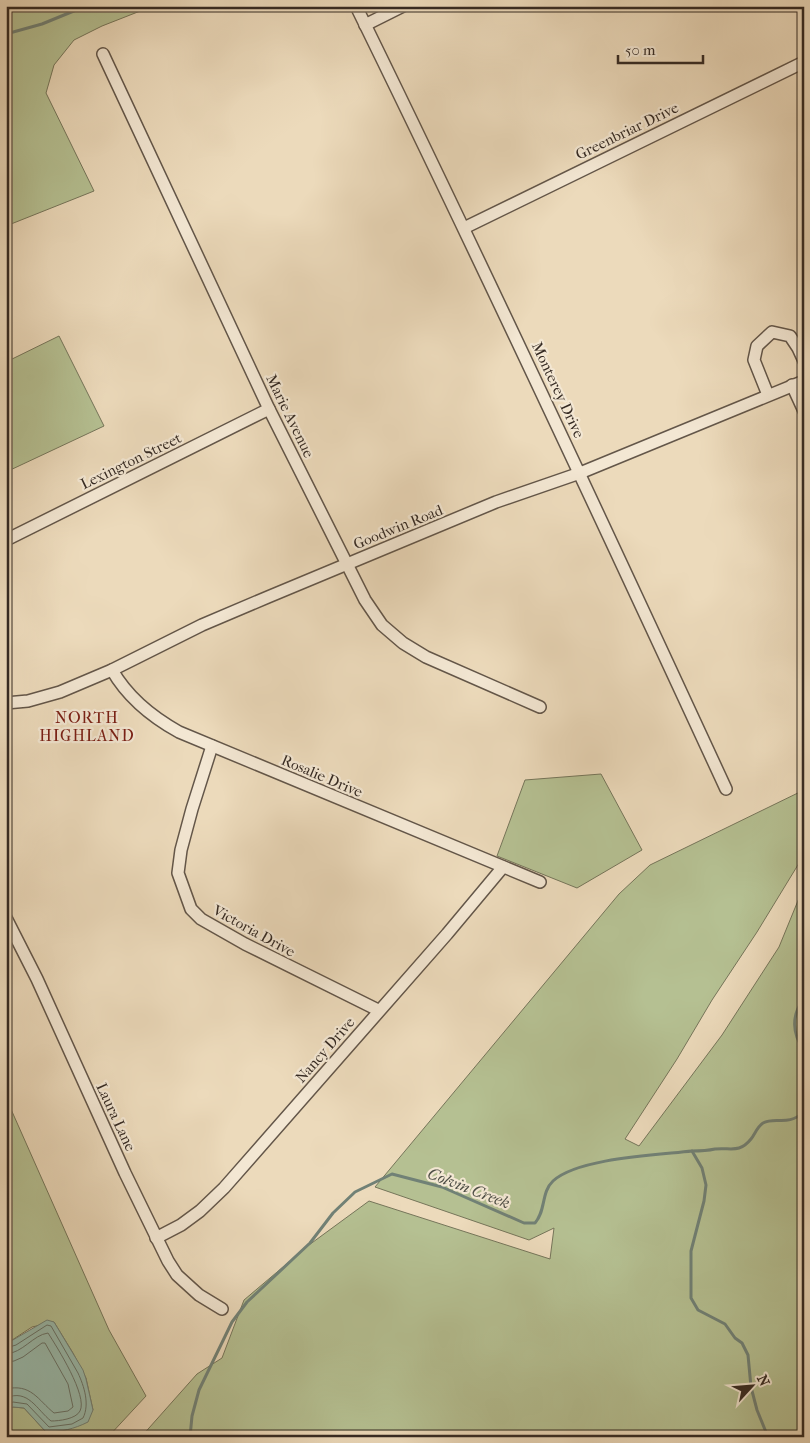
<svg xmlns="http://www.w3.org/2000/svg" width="810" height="1443" viewBox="0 0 810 1443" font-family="'IM FELL French Canon',serif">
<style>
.green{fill:#b5c092;stroke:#75755a}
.water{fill:#99bbad;stroke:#718176}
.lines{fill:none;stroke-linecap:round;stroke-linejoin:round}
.shore{stroke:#677268;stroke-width:1}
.stream{stroke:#718176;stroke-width:3}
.street-casing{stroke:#635649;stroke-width:14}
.street{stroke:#f3e7d3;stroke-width:11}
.labels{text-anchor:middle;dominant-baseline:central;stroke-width:4.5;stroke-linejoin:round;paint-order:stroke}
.street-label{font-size:15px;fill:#352a23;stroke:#f3e7d3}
.neighbourhood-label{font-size:16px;letter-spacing:1px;fill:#7a1f14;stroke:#f3e7d3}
.water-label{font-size:16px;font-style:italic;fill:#4e4e46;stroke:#f3e7d3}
</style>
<rect width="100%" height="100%" fill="#ecdabb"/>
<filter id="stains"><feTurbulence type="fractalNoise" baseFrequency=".004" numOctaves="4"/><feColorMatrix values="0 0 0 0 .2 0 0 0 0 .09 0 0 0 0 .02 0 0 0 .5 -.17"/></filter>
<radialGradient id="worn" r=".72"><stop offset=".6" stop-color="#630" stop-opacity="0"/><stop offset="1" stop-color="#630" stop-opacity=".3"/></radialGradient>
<g class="green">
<polygon points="22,6 153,6 102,26 74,40 54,65 46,93 94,191 6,226 6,15"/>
<polygon points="59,336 104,426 6,472 6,362"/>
<polygon points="601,774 642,850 577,888 497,856 525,780"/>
<polygon points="804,790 804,855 757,932 712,1000 677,1059 625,1139 639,1146 722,1035 779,947 804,886 804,1437 141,1437 197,1374 222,1358 244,1300 309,1245 369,1201 550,1259 554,1228 529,1240 375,1187 619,894 650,865"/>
<polygon points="6,1098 109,1330 146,1396 108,1437 6,1437 6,1412 13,1407 24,1408 46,1432 93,1410 86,1378 73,1353 54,1322 32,1327 6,1344"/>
</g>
<path class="water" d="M47,1320L54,1322L83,1370L86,1379L93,1410L88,1422C74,1429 61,1432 46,1432L24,1408L13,1407L6,1412V1344Z"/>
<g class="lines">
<g class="shore">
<path d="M6,1348L16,1345L47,1325L51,1326L78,1373C84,1386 90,1404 83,1418L72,1424L49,1427L27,1404L13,1402L6,1405"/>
<path d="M6,1354C23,1353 33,1335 48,1333C57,1347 88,1396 80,1411C76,1419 59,1421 51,1421C37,1410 28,1388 6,1398"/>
<path d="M6,1362L14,1361L23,1357L42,1343H45L68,1384L73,1407L68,1411L54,1413C38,1400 31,1383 6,1389"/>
</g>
<g class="stream">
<polyline points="6,34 42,24 86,6"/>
<polyline points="804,971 804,977"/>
<path d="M804,999C791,1015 792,1034 804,1050"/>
<polyline points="692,1151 702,1168 706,1185 704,1201 691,1251 691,1298 698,1310 725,1324 735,1338 742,1343 748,1355 751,1387 757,1410 768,1437"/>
<path d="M190,1437L192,1416L199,1390L232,1322L247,1302L310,1243L333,1213L355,1192L392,1174L442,1187L524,1223H535C546,1211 541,1192 553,1181C578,1158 657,1155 692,1151C701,1151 706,1151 715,1149C730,1147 739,1154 751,1139C755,1134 757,1127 763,1123C776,1116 787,1127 804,1112"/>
</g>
<defs>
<g id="street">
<path d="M356,6C483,265 605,527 726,789"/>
<polyline points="365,25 403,6"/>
<polyline points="103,54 269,409 365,600 382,625 403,643 426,657 540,707"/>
<polyline points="464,228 804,62"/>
<polyline points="792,385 804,411"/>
<polyline points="768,395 754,360 757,346 772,332 790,336 798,348 804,361"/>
<polyline points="6,540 269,409"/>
<path d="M112,670C128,698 152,717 179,732L540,882"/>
<polyline points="6,703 28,701 60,692 112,670 202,625 268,597 496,502 580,473 804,381"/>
<polyline points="212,746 192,809 181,850 178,873 191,909 201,919 245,944 378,1010"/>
<polyline points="6,918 37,979 125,1173 168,1261 177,1275 199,1295 222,1309"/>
<polyline points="156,1238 181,1225 200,1211 224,1188 447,934 503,867"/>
</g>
</defs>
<use href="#street" class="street-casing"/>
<use href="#street" class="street"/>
</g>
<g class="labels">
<g class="street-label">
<text transform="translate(627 131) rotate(-26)">Greenbriar Drive</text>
<text transform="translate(558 390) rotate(65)">Monterey Drive</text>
<text transform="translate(290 416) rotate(64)">Marie Avenue</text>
<text transform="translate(131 461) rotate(-26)">Lexington Street</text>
<text transform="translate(398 527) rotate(-22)">Goodwin Road</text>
<text transform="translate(322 776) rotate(23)">Rosalie Drive</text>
<text transform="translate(254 931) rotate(29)">Victoria Drive</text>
<text transform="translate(325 1050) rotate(-49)">Nancy Drive</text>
<text transform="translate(116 1117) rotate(65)">Laura Lane</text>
</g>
<g class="neighbourhood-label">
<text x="87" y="717">NORTH<tspan x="87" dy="18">HIGHLAND</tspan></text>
</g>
<g class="water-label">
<text transform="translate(469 1188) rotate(21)">Colvin Creek</text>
</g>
</g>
<rect width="810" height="1443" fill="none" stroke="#ecdabb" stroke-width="25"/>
<rect x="8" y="8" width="795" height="1428" fill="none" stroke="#352a23" stroke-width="2.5"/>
<rect x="12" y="12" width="785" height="1418" fill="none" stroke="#352a23"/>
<g transform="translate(752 1386) rotate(64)" stroke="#f3e7d3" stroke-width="4" paint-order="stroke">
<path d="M0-4L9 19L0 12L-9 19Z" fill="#352a23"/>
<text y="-8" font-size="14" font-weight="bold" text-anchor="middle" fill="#352a23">N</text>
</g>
<path d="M618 55v8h85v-8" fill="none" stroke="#352a23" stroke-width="2.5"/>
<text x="625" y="55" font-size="15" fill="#352a23" stroke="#f3e7d3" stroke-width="4" paint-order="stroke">50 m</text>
<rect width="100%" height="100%" filter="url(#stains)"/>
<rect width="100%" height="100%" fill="url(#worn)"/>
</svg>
